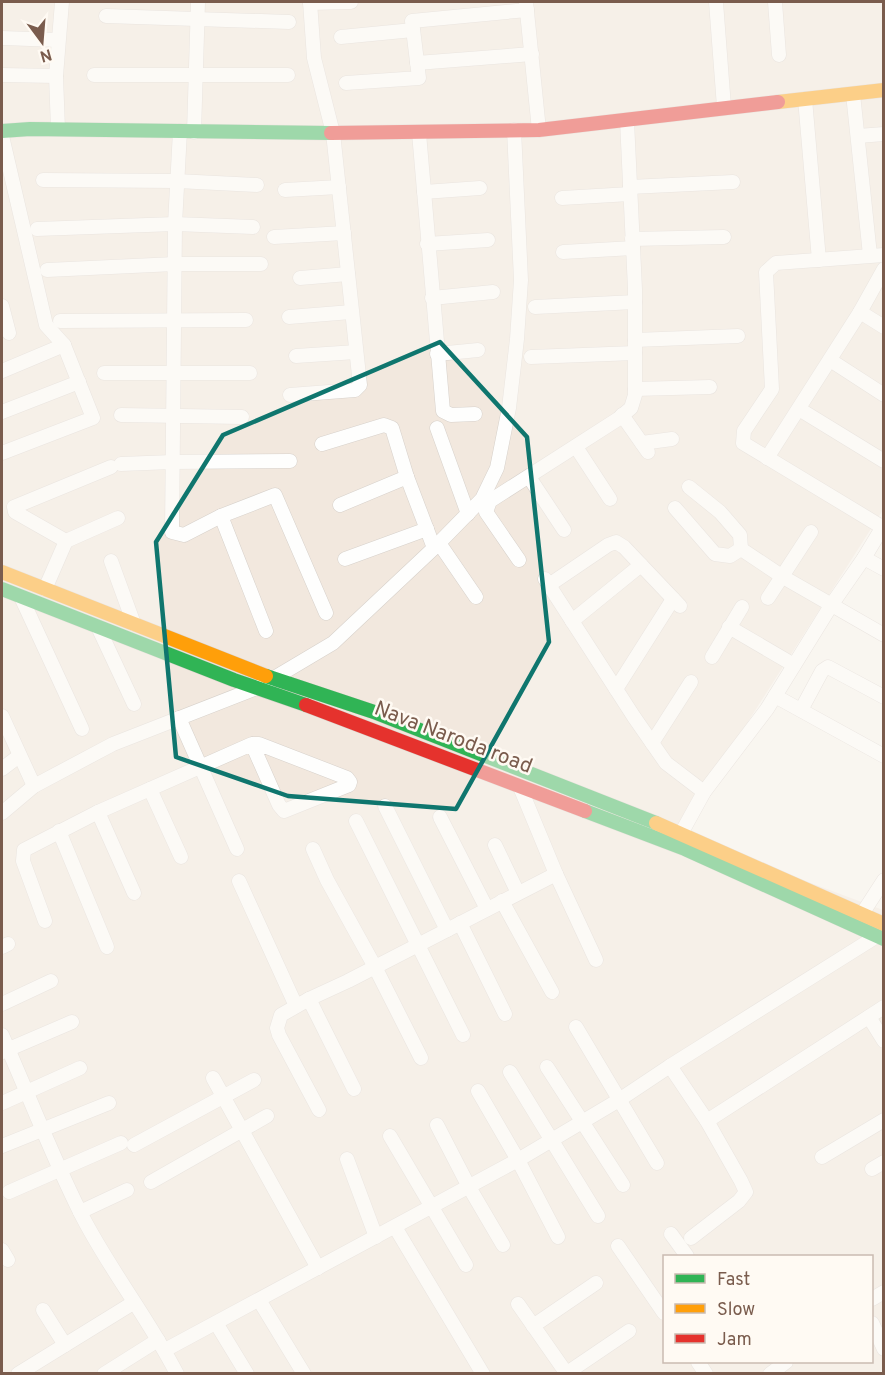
<svg xmlns="http://www.w3.org/2000/svg" width="885" height="1375" viewBox="0 0 885 1375" font-family="Overpass,sans-serif">
<style>
.residential{fill:#f2e8de;fill-rule:evenodd}
.lines{fill:none;stroke-linecap:round;stroke-linejoin:round}
.street-casing{stroke:#d7d1cb;stroke-width:15}
.fast-casing{stroke:#d9d2cb;stroke-width:15}
.slow-casing{stroke:#d9d2cb;stroke-width:15}
.jam-casing{stroke:#d9d2cb;stroke-width:15}
.street{stroke:#fefefd;stroke-width:14}
.fast{stroke:#30b455;stroke-width:14}
.slow{stroke:#ff9f0a;stroke-width:14}
.jam{stroke:#e5322d;stroke-width:14}
.marked{fill:none;stroke:#0f766e;stroke-width:4.5;stroke-linejoin:round}
.labels{text-anchor:middle;dominant-baseline:central;stroke-width:5;stroke-linejoin:round;paint-order:stroke}
.street-label{font-size:21px;fill:#7a5c4d;stroke:#fffaf3}
</style>
<rect width="100%" height="100%" fill="#f9f5f0"/>
<path class="residential" d="M2,2H883V510L677,833L883,910V1373L2,1374ZM664,1256H872V1362H664Z"/>
<g class="lines">
<defs>
<g id="street">
<polyline points="526,2 539,130"/>
<polyline points="716,2 724,107"/>
<polyline points="775,2 779,55"/>
<polyline points="310,3 351,2"/>
<polyline points="106,16 289,22"/>
<polyline points="341,37 413,30"/>
<polyline points="2,38 58,40"/>
<polyline points="417,63 532,54"/>
<polyline points="2,75 56,76"/>
<polyline points="94,75 288,75"/>
<polyline points="346,83 419,78 412,21 527,10"/>
<polyline points="853,94 870,255"/>
<polyline points="805,99 819,260"/>
<polyline points="58,129 56,76 62,2"/>
<polyline points="180,131 175,224 172,532 184,535 221,516"/>
<polyline points="194,132 198,2"/>
<polyline points="419,133 443,411 451,415 475,414"/>
<polyline points="2,136 46,325 64,345 93,418 2,453"/>
<polyline points="858,136 884,134"/>
<polyline points="43,180 177,181 257,185"/>
<polyline points="630,187 733,182"/>
<polyline points="285,190 339,187"/>
<polyline points="424,192 480,188"/>
<polyline points="562,198 630,194"/>
<polyline points="37,229 175,224 253,227"/>
<polyline points="274,237 344,233"/>
<polyline points="632,239 724,237"/>
<polyline points="427,244 488,240"/>
<polyline points="563,252 633,248"/>
<polyline points="47,270 175,264 261,264"/>
<polyline points="300,278 348,274"/>
<polyline points="432,298 493,292"/>
<polyline points="2,306 9,333"/>
<polyline points="535,307 635,302"/>
<polyline points="860,312 884,327"/>
<polyline points="289,317 351,312"/>
<polyline points="60,321 246,320"/>
<polyline points="635,340 738,336"/>
<polyline points="437,354 478,350"/>
<polyline points="296,356 356,352"/>
<polyline points="531,357 635,353"/>
<polyline points="830,360 884,395"/>
<polyline points="2,371 64,345"/>
<polyline points="104,373 250,373"/>
<polyline points="635,389 710,387"/>
<polyline points="290,395 355,390 360,385 333,133 314,58 310,2"/>
<polyline points="799,409 884,461"/>
<polyline points="2,412 79,382"/>
<polyline points="121,415 242,417"/>
<polyline points="622,415 648,452"/>
<polyline points="437,428 468,514"/>
<polyline points="642,443 672,439"/>
<polyline points="322,444 384,425 392,428 407,477 434,548"/>
<polyline points="576,447 610,499"/>
<polyline points="767,458 860,312 884,269"/>
<polyline points="121,464 172,462 290,461"/>
<polyline points="529,477 564,530"/>
<polyline points="689,487 720,512 740,535 741,549"/>
<polyline points="340,505 407,477"/>
<polyline points="675,508 715,554 730,556 741,549 783,577 884,635"/>
<polyline points="882,527 743,443 744,431 772,389 766,272 776,263 884,255"/>
<polyline points="66,541 118,518"/>
<polyline points="439,543 476,597"/>
<polyline points="864,558 884,569"/>
<polyline points="345,559 427,529"/>
<polyline points="519,560 486,512 490,501 618,419 631,408 635,395 635,289 627,121"/>
<polyline points="111,561 134,624"/>
<polyline points="545,579 634,717 666,763 704,792"/>
<polyline points="549,585 608,545 616,542 624,547 680,606"/>
<polyline points="45,589 66,541 15,512 14,507 111,467"/>
<polyline points="21,597 82,729"/>
<polyline points="768,598 811,532"/>
<polyline points="572,621 641,565"/>
<polyline points="98,627 134,704"/>
<polyline points="729,627 794,665"/>
<polyline points="266,631 221,516 275,495 326,613"/>
<polyline points="712,657 742,607"/>
<polyline points="616,689 673,599"/>
<polyline points="775,696 884,756"/>
<polyline points="801,710 822,671 828,667 884,697"/>
<polyline points="2,716 34,786"/>
<polyline points="179,718 237,849"/>
<polyline points="652,743 691,682"/>
<polyline points="2,769 19,756"/>
<polyline points="150,789 181,857"/>
<polyline points="385,806 447,930"/>
<polyline points="98,812 134,893"/>
<polyline points="2,813 34,786 113,744 259,687 333,643 434,548 482,499 497,468 509,408 517,339 521,280 514,130"/>
<polyline points="440,817 487,909"/>
<polyline points="356,821 463,1035"/>
<polyline points="59,831 107,947"/>
<polyline points="677,841 704,792 767,709 832,604 864,558 884,525"/>
<polyline points="495,845 518,893"/>
<polyline points="313,849 327,880 375,967 421,1058"/>
<polyline points="556,874 596,960"/>
<polyline points="239,881 296,1006"/>
<polyline points="502,901 552,992"/>
<polyline points="862,914 884,880"/>
<polyline points="45,921 23,861 24,850 98,812 252,744 259,744 347,778 350,782 349,785 284,811 279,805 252,744"/>
<polyline points="460,923 505,1014"/>
<polyline points="2,947 8,944"/>
<polyline points="309,999 354,1089"/>
<polyline points="2,1004 51,981"/>
<polyline points="869,1017 884,1041"/>
<polyline points="576,1027 657,1163"/>
<path d="M2,1035C28,1093 51,1154 80,1212C108,1268 148,1317 177,1374"/>
<polyline points="2,1052 72,1022"/>
<polyline points="670,1066 707,1121 741,1181 746,1192 739,1201 691,1238"/>
<polyline points="547,1067 623,1185"/>
<polyline points="510,1072 598,1216"/>
<polyline points="213,1078 318,1268"/>
<polyline points="478,1091 518,1160 558,1237"/>
<polyline points="2,1103 80,1068"/>
<polyline points="319,1110 279,1035 277,1028 281,1015 309,999 348,981 556,874 520,787"/>
<polyline points="707,1121 884,1007"/>
<polyline points="437,1125 469,1187 503,1245"/>
<polyline points="390,1136 466,1265"/>
<polyline points="134,1145 254,1080"/>
<polyline points="2,1146 109,1103"/>
<polyline points="822,1157 884,1120"/>
<polyline points="347,1159 376,1237"/>
<polyline points="872,1169 884,1162"/>
<polyline points="151,1182 267,1116"/>
<polyline points="9,1192 121,1143"/>
<polyline points="80,1212 127,1190"/>
<polyline points="395,1227 483,1374"/>
<polyline points="671,1234 687,1256"/>
<polyline points="618,1246 664,1313"/>
<polyline points="2,1250 8,1260"/>
<polyline points="872,1299 884,1292"/>
<polyline points="259,1300 304,1374"/>
<polyline points="518,1304 567,1374"/>
<polyline points="43,1310 65,1345"/>
<polyline points="216,1323 247,1374"/>
<polyline points="872,1323 884,1349"/>
<polyline points="533,1326 596,1283"/>
<polyline points="165,1350 518,1160 619,1100 670,1066 877,936 881,931"/>
<polyline points="698,1362 706,1374"/>
<polyline points="567,1373 629,1331"/>
<polyline points="18,1374 133,1303"/>
<polyline points="104,1374 158,1340"/>
<polyline points="770,1374 786,1362"/>
</g>
<g id="fast">
<polyline points="2,131 30,129 331,133"/>
<polyline points="2,589 234,680 306,705"/>
<polyline points="266,676 374,712 656,823"/>
<polyline points="585,811 685,849 884,939"/>
</g>
<g id="slow">
<polyline points="778,102 884,90"/>
<polyline points="2,572 266,676"/>
<polyline points="656,823 884,924"/>
</g>
<g id="jam">
<polyline points="331,133 539,130 778,102"/>
<polyline points="306,705 585,811"/>
</g>
</defs>
<use href="#street" class="street-casing"/>
<use href="#fast" class="fast-casing"/>
<use href="#slow" class="slow-casing"/>
<use href="#jam" class="jam-casing"/>
<use href="#street" class="street"/>
<use href="#fast" class="fast"/>
<use href="#slow" class="slow"/>
<use href="#jam" class="jam"/>
</g>
<path d="M0 0H885V1375H0ZM440,342L527,437L549,642L456,809L288,796L176,757L156,542L223,435Z" fill="#f9f5f0" fill-opacity=".55" fill-rule="evenodd"/>
<path class="marked" d="M440,342L527,437L549,642L456,809L288,796L176,757L156,542L223,435Z"/>
<g class="labels">
<g class="street-label">
<text transform="translate(453 738) rotate(21)">Nava Naroda road</text>
</g>
</g>
<rect width="885" height="1375" fill="none" stroke="#7a5c4d" stroke-width="6"/>
<rect x="663" y="1255" width="210" height="108" fill="#fffaf3" stroke="#cabbb1" stroke-width="1.5"/>
<rect x="675" y="1274" width="30" height="9" fill="#30b455" stroke="#cabbb1" stroke-width="1.5"/>
<text x="717" y="1285" font-size="18" fill="#7a5c4d">Fast</text>
<rect x="675" y="1304" width="30" height="9" fill="#ff9f0a" stroke="#cabbb1" stroke-width="1.5"/>
<text x="717" y="1315" font-size="18" fill="#7a5c4d">Slow</text>
<rect x="675" y="1334" width="30" height="9" fill="#e5322d" stroke="#cabbb1" stroke-width="1.5"/>
<text x="717" y="1345" font-size="18" fill="#7a5c4d">Jam</text>
<g transform="translate(42 42) rotate(164)" stroke="#fffaf3" stroke-width="4.5" paint-order="stroke">
<path d="M0-4.5L10 22L0 15L-10 22Z" fill="#7a5c4d"/>
<text y="-9" font-size="16" font-weight="bold" text-anchor="middle" fill="#7a5c4d">N</text>
</g>
</svg>
